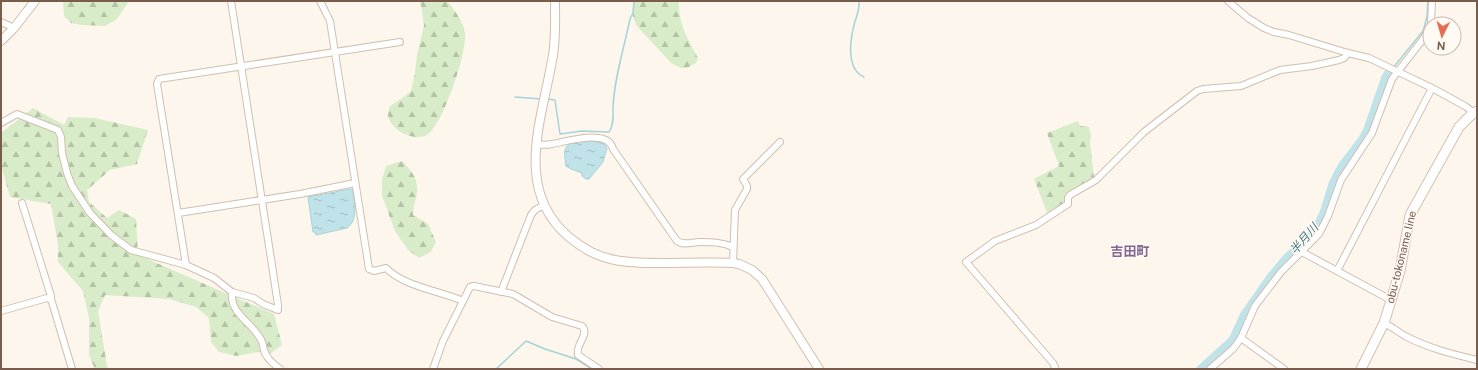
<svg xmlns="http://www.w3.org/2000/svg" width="1478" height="370" viewBox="0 0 1478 370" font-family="'Public Sans','Noto Sans JP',sans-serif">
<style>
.forest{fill:url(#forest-firs)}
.water{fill:url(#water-ripples);stroke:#a5d3da}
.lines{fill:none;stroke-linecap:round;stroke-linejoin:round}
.stream{stroke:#a5d3da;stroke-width:1.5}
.river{stroke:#bfe3e8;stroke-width:9}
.minor-casing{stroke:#d1beb0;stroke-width:8}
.tertiary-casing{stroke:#d1beb0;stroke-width:10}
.secondary-casing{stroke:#d6c0b0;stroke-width:11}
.minor{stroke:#fff;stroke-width:6}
.tertiary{stroke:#fff;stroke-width:8}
.secondary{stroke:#fff;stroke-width:9}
.labels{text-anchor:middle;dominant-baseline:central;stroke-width:3;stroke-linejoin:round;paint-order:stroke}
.street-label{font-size:11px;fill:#7a5c4d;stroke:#fffaf3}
.water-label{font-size:12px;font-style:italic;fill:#437c86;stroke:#fffaf3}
.quarter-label{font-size:13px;font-weight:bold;fill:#846695;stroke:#fffaf3}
</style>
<defs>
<pattern id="forest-firs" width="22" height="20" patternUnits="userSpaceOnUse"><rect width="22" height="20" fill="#d8ecc9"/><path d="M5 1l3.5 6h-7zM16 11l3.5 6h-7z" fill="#b4c2a5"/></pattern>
<pattern id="water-ripples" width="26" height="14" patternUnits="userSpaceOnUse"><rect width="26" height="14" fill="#bfe3e8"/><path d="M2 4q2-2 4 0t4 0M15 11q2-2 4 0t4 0" fill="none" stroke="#a0bbbe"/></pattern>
</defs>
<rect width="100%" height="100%" fill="#fdf6ec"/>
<g class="forest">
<polygon points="63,1 129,1 117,19 105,26 82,25 71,23 64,16"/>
<path d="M419,1L448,2C455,11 463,21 465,33C467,53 443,125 427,135C413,142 390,130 388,115C388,112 389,108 390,106L401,99L411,91L415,72L417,55L424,25L421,5Z"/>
<path d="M633,1H679C678,24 688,39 698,58L696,63L687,68H681L671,63L636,25L633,16Z"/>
<polygon points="33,108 64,125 68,117 95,118 148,130 137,164 110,170 87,190 89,202 107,218 119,210 136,219 138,255 274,314 282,345 270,354 257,352 237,356 219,352 211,342 209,318 196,307 169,299 105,295 98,311 107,366 109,369 95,369 89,355 89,318 83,291 58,262 58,245 51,204 10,197 1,165 1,133"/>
<polygon points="1078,121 1080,126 1089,127 1091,135 1090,141 1094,178 1068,193 1062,206 1048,215 1034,179 1059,166 1047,133"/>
<path d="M402,161C411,171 418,177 417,192C416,200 413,207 413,215L428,224L436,242L431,252L419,258L408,250L395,231L382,196V180L386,166Z"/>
</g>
<g class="water">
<path d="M577,141H593L604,144L607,148L603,162L589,179H586L582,176V173L571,169L566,166C564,152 562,145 577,141Z"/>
<path d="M351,189L353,190C354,203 359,219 347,228L316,235L315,232H313L308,197Z"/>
</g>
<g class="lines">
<g class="stream">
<path d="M859,1C860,10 856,17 854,25C850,41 846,69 864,77"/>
<polyline points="1393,68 1423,31 1427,17 1428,1"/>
<polyline points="515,97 541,99"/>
<path d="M547,99L555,100L560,134L582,131L609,132C614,126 613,116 613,108C614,79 624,48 630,19L633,13L634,1"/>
<polyline points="496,369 526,341 545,349 576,359 592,369"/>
</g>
<polyline class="river" points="1201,369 1233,340 1245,314 1271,277 1287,258 1309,239 1318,226 1324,213 1333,184 1338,174 1343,165 1363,139 1368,129 1386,77 1391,70"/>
<defs>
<g id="minor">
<path d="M320,1L330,21L369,269L374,271L386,268C403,286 440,291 463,301"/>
<polyline points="1228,1 1248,18 1264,28 1274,32 1289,35 1348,53 1369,58 1432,88 1465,106 1474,113"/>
<polyline points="1,22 14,28"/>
<polyline points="1431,24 1432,1"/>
<polyline points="1,123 17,114 58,130 61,137 62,153 67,173 72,186 90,213 111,235 131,250 186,265 214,278 232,292 254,298 263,304 278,310 278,305 273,272 231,1"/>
<path d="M536,144C541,145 547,145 552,144C565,142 608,128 613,149L677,241C684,246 692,242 700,242C711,242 722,242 733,247"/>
<polyline points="22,203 51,296 50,299"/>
<polyline points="178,213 300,194 355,183"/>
<polyline points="1302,252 1391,300"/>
<polyline points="733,263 735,210 747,189 747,186 743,179 780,142"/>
<polyline points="186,265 157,84 159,79 400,42"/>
<polyline points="1337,271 1432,88"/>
<path d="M232,292C230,314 250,321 260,338C263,342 263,346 264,350C266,358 273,364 280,369"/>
<polyline points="501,292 531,215 535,210 544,205"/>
<polyline points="1,311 47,298 51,299 72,369"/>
<path d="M1384,323C1391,326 1398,332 1405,336C1428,348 1452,354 1477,360"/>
<polyline points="1241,338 1284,369"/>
<path d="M433,369L443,341L470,287L474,286L513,294L552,317L582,326C590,334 575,345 578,355L599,369"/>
<polyline points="1054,369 1055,367 1053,363 966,262 995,241 1036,225 1068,204 1068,198 1070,195 1096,180 1144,132 1197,91 1203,89 1241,86 1280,70 1312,66 1339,60 1344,58 1348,53"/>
<polyline points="1210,369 1233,349 1241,338 1255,306 1281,272 1319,234 1328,216 1341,180 1372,133 1392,79 1424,38 1430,26"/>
</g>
<g id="tertiary">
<path d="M555,1C555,19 556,37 553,55C543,117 512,189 569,237C582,248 598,257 615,260C630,263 645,263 660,263C684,263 708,262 733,263L739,264L752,270L762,279L819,369"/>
<polyline points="1,41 14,28 35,1"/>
</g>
<polyline id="secondary" points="1361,369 1384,323 1400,271 1410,215 1459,127 1470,116 1477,111"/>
</defs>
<use href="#minor" class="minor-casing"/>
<use href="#tertiary" class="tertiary-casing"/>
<use href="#secondary" class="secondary-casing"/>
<use href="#minor" class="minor"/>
<use href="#tertiary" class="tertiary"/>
<use href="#secondary" class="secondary"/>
</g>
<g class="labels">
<g class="street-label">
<text transform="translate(1401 257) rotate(-76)">obu-tokoname line</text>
</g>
<g class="water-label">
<text transform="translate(1304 239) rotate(-49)">半月川</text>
</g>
<g class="quarter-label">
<text x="1130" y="251">吉田町</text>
</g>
</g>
<rect width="1478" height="370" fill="none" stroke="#7a5c4d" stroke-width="4"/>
<g transform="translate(1442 36) rotate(185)"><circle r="19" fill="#fffaf3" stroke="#cabbb1"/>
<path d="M0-3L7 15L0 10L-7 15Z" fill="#e76f51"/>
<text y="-6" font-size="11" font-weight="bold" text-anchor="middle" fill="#7a5c4d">N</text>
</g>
</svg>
